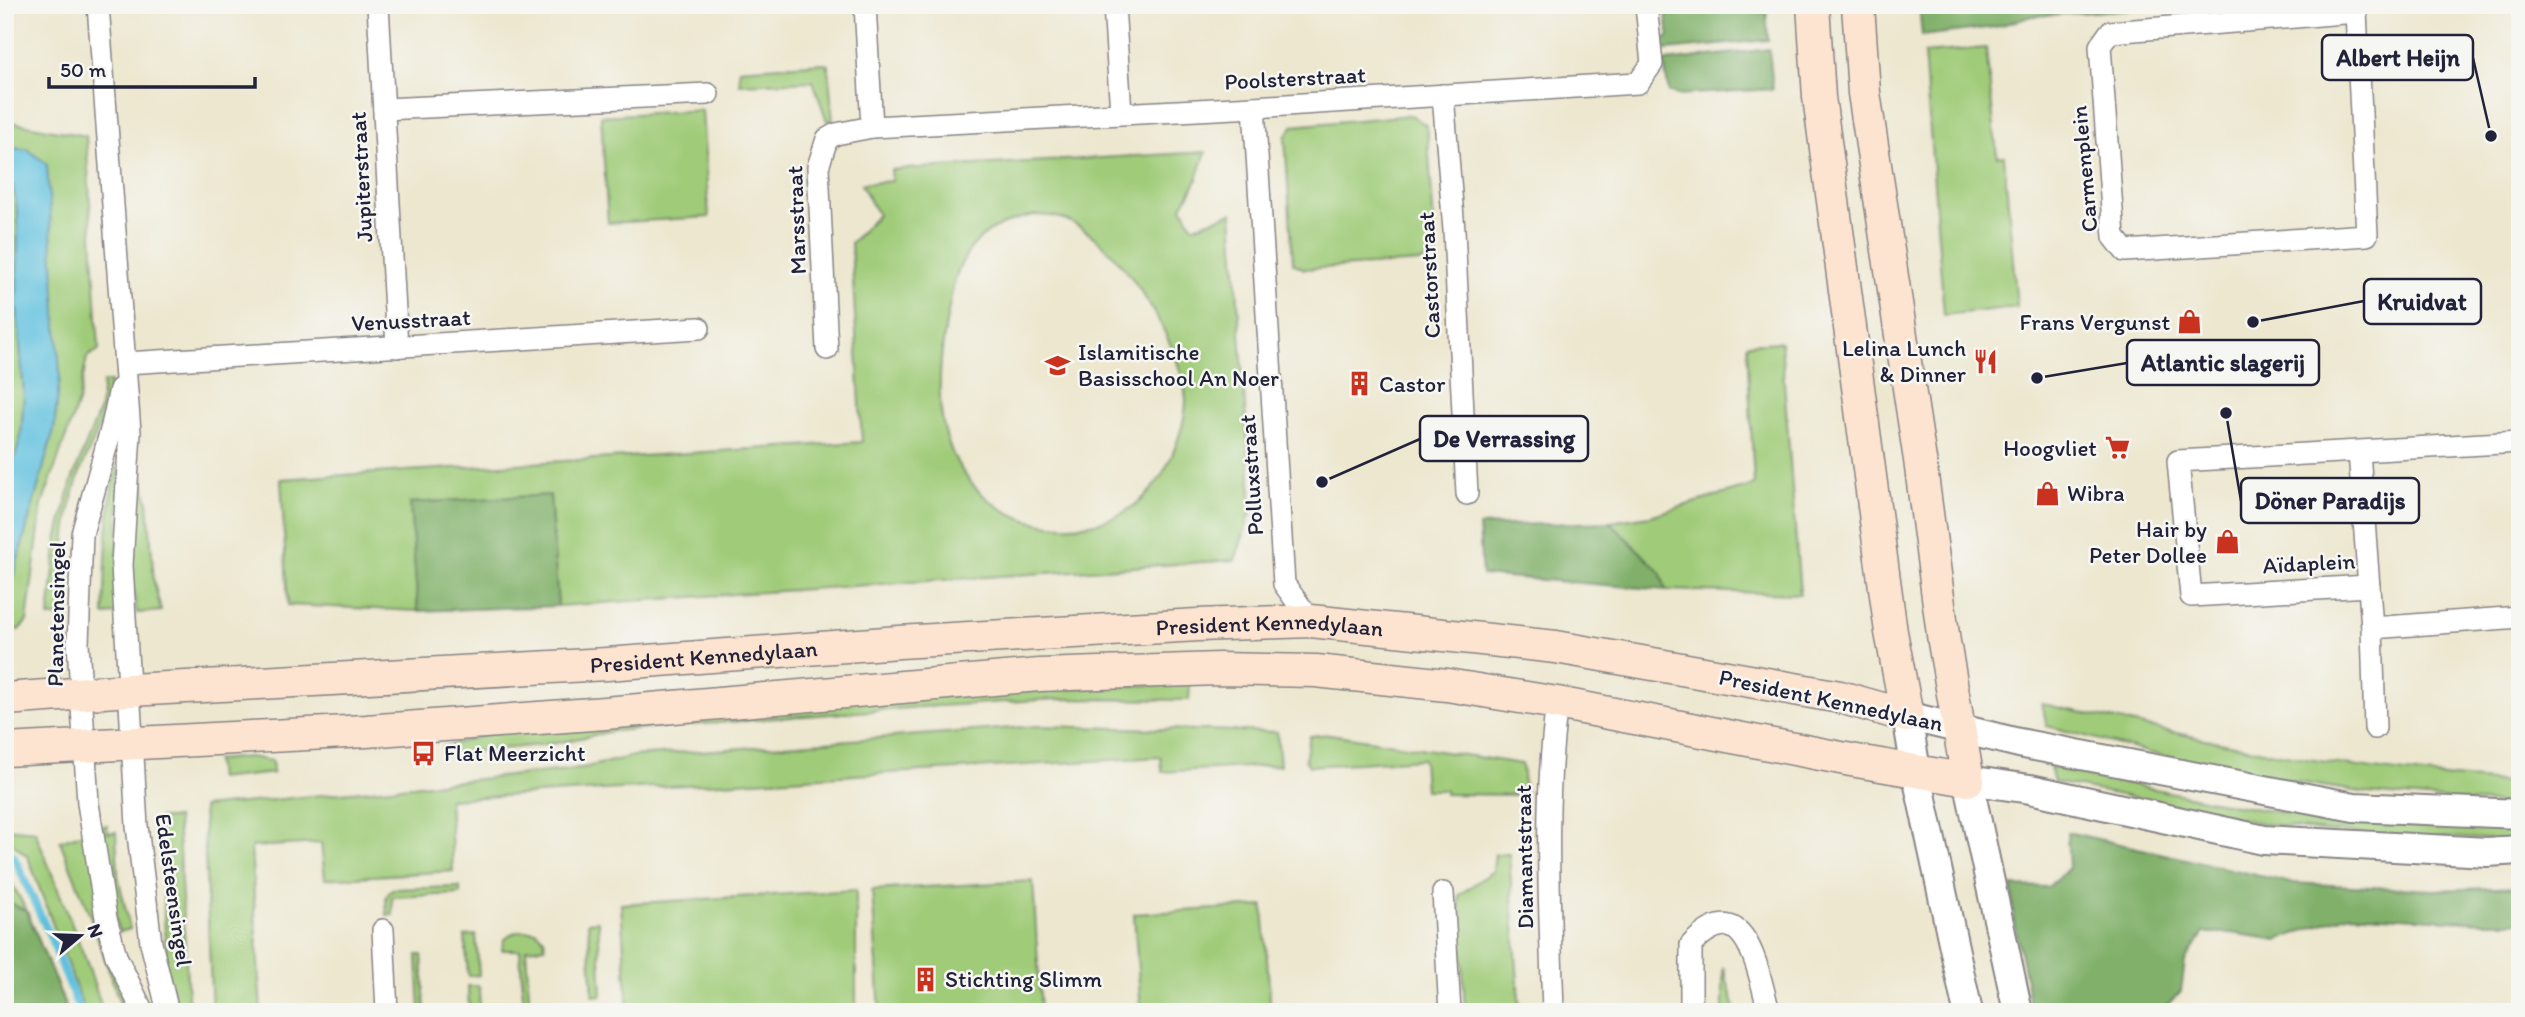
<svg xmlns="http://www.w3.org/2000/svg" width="2525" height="1017" viewBox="0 0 2525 1017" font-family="Itim,sans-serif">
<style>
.green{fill:#a0cc79;stroke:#61775a;stroke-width:2;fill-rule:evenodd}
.forest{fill:#80b069;stroke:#516952;stroke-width:2}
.water{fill:#61c1df;stroke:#42728d;stroke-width:2}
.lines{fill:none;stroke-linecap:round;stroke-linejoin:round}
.stream{stroke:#61c1df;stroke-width:8}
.minor-casing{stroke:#888485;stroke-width:24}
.tertiary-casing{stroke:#888485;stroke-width:32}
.secondary-casing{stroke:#888485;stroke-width:35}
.minor{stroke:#fff;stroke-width:21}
.tertiary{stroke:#fff;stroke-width:28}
.secondary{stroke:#fde4d0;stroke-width:32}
.labels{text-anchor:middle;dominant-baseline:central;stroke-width:5;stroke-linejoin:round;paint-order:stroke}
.street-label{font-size:23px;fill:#22223b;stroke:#f6f6f2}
.poi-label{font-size:23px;fill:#22223b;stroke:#f6f6f2;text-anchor:start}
.leader{fill:none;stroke:#22223b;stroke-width:2.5}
.callout-dot{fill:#22223b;stroke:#f6f6f2;stroke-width:2.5}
.callout{fill:#f6f6f2;stroke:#22223b;stroke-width:2.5}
.callout-label{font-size:24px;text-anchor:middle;font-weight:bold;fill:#22223b}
</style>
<rect width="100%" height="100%" fill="#f6f6f2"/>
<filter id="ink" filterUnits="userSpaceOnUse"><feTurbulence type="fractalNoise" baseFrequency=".0143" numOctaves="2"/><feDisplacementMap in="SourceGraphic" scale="14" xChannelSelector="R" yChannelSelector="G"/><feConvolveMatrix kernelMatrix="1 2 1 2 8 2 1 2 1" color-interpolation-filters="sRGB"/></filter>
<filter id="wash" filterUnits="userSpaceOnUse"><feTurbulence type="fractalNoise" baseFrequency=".00686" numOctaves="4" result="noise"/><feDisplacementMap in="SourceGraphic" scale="28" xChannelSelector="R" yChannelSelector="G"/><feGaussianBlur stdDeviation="1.57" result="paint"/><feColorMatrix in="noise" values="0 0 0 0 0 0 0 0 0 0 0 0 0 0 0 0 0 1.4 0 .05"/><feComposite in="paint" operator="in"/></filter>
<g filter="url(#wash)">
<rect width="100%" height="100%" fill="#ede7cf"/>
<g class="green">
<polygon points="1986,48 1997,157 2004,156 2017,307 1944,315 1924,53"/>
<polygon points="822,63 828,65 833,121 827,121 813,81 740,84 739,69"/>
<polygon points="702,110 709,217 608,223 601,116"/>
<polygon points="1411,115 1427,126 1436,255 1421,262 1304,269 1293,263 1285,137 1293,126"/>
<polygon points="5,121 86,136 99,350 87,357 79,399 42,505 27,621 20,629 5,633 5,592 13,577 54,429 60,376 28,150 5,147"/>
<path d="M1206,152L1196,182L1182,207L1193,227L1232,213L1252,509L1235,560L558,606L550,495L410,503L418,611L288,605L281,479L862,442L851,243L878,215L861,184L892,181L891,170L902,169ZM1035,215C1042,216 1049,215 1056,217C1114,229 1182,343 1186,399C1186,410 1183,425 1179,436C1165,481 1140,514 1091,524C1023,536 960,497 944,428C936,394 940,357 946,323C950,302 953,276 965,257C980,231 1007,220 1035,215Z"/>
<polygon points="5,184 13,185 18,215 17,307 24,395 21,436 5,494"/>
<polygon points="1781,342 1800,594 1666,590 1660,572 1610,522 1650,516 1754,485 1747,344"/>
<path d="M103,382H110C109,416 89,446 78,478C63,522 63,571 62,617H49L57,540L72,480L100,409Z"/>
<polygon points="119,467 117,614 104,615 107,534 114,468"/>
<polygon points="136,468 140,469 148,502 154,582 161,611 137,613 130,569"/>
<polygon points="1190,683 1189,700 1058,699 921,707 613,731 557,743 444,755 442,747 506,729 873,698"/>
<path d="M2042,704C2169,731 2295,762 2424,775C2456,778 2488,782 2520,782V801L2500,804L2367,793L2208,768L2047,726Z"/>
<polygon points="1039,726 1277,732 1280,765 1162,772 1161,757 449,799 453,871 325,879 321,843 251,847 261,1012 212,1012 203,807 578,769 634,756"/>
<polygon points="1330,734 1522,764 1525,795 1445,794 1445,790 1425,790 1423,759 1309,766 1305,759 1310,736"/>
<polygon points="250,757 272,761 273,773 218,779 216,760"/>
<path d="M2050,767C2137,784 2224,807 2312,816C2382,822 2450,823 2520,822V841L2330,832L2266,824L2054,782Z"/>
<polygon points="159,818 177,818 189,1012 178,1012 167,969"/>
<polygon points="107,825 108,833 116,832 118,876 130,929 119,932 111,899 102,827"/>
<polygon points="5,828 35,831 89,968 103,1012 85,1012 28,857 10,841 5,841"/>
<polygon points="86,832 133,1012 123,1012 93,923 60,841"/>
<polygon points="1495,854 1509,854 1520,1012 1465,1012 1459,895 1493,871"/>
<polygon points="5,871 27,911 5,901"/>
<polygon points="1033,881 1041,1012 880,1012 872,890"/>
<polygon points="460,887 460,894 392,897 393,915 387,915 386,897 392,889"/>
<polygon points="856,890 856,1012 628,1012 621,904"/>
<polygon points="1263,906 1271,1012 1141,1012 1134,914"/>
<polygon points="598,921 602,995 593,996 588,922"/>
<polygon points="523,931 536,931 544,938 545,947 526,949 530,1012 524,1012 520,950 502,950 504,940 513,933"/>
<polygon points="476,935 479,975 468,976 465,936"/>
<polygon points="417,955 422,955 425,1012 420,1012"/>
<polygon points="1723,967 1736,1012 1723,1012"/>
<polygon points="468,986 479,986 480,1012 469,1012"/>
<polygon points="1437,1006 1437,1012 1362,1011"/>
</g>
<g class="forest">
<polygon points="1665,5 1766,5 1768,40 1666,50 1662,47 1661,40 1669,37"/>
<polygon points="1919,5 2193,5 2033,16 1995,27 1922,36"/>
<polygon points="1769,49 1773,89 1676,95 1675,93 1669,93 1664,64 1666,61"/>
<polygon points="550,495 558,606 418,611 410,503"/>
<polygon points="1610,522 1660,572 1666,590 1482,575 1479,526"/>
<polygon points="2067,832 2291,883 2433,890 2520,887 2520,922 2483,922 2350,914 2278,940 2231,933 2204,933 2185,961 2181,991 2160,1012 2032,1012 2013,916 2012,886 2048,887 2069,868"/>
<polygon points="5,901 27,911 68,1012 5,1012"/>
</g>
<polygon class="water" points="5,147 28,150 47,164 60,376 54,429 13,577 5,592 5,494 21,436 24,395 17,307 18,215 13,186 5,184"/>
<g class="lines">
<polyline class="stream" points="5,854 13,855 50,936 80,1012"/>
</g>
</g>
<g filter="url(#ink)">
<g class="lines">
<defs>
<g id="minor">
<polyline points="98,5 130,432 122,565 137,826 151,943 168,1012"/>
<polyline points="378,5 397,347"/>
<polyline points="865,5 872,127"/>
<polyline points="1114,5 1121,113"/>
<polyline points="2356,12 2367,235 2125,251 2114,237 2100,46 2110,32 2356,12 2357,5"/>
<polyline points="1443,95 1454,230 1467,494"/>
<polyline points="1254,107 1284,584 1311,621"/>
<polyline points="384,109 708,94"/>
<polyline points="827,349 818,167 827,139 836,134 872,127 1254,107 1638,83 1652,64 1646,5"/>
<polyline points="126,363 699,328"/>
<polyline points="120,389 112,426 82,534 78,643 88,803 106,918 116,956 143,1012"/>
<polyline points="2359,452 2372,628 2375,728"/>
<polyline points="2369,586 2191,596 2178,461 2520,442"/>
<polyline points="2372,628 2520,617"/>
<polyline points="1443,893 1450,1012"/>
<polyline points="383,930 387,1012"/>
<path d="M1553,1012C1550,908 1543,806 1557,703"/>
<path d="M1691,1012V945C1746,887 1758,972 1769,1012"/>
</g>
<g id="tertiary">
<polyline points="1968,1012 1916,771 1907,716 2019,743 2354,807 2520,814"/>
<polyline points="2018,1012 1968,780 2030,789 2264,840 2487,852 2520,850"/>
</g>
<g id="secondary">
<path id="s1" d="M5,699L130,690L607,664L899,642L1198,625L1311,621L1556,647L1840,697L1907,716L1891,632L1819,97L1813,5"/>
<polyline points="5,750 366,731 605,713 1039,675 1219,669 1316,671 1447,685 1557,703 1851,760 1968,780 1944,642 1920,460 1864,93 1858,5"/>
</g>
</defs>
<use href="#minor" class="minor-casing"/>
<use href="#tertiary" class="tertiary-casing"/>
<use href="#secondary" class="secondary-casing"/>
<use href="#minor" class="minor"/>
<use href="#tertiary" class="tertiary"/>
<use href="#secondary" class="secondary"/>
</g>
</g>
<defs>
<symbol id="shop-bare" viewBox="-9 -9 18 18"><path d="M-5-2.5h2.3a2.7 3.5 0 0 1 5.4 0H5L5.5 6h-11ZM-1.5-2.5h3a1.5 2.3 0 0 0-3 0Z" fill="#c8321e" stroke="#f6f6f2" stroke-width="2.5" paint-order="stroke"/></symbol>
<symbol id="restaurant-bare" viewBox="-9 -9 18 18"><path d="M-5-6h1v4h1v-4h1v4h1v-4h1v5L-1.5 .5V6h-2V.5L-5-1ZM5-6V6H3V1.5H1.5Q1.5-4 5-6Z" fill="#c8321e" stroke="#f6f6f2" stroke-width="2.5" paint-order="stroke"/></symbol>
<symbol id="school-bare" viewBox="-9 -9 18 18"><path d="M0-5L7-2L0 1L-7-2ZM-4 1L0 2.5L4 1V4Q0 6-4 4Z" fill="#c8321e" stroke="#f6f6f2" stroke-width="2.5" paint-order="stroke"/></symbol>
<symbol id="building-bare" viewBox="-9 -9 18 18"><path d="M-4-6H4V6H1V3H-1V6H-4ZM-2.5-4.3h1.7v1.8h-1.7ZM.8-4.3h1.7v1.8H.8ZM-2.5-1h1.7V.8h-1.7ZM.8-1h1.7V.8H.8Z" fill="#c8321e" stroke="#f6f6f2" stroke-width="2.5" paint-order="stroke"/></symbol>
<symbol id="supermarket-bare" viewBox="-9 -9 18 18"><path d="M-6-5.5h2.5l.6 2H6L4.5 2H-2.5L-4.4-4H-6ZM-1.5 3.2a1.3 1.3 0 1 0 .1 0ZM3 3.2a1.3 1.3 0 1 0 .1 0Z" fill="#c8321e" stroke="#f6f6f2" stroke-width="2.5" paint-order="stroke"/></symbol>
<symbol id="bus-bare" viewBox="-9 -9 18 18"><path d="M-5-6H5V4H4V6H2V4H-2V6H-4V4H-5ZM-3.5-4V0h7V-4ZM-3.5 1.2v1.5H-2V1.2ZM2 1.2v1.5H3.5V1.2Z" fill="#c8321e" stroke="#f6f6f2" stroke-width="2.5" paint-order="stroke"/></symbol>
</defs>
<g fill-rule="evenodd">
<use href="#shop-bare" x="2172" y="304" width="35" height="35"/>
<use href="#restaurant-bare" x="1968" y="344" width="35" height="35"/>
<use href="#school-bare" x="1040" y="348" width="35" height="35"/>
<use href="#building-bare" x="1342" y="366" width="35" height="35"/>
<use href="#supermarket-bare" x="2100" y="430" width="35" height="35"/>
<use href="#shop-bare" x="2030" y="476" width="35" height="35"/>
<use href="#shop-bare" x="2210" y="524" width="35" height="35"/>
<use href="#bus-bare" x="406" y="736" width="35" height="35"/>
<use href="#building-bare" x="908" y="962" width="35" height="35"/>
</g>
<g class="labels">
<g class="street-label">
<text transform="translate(1295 78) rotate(-3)">Poolsterstraat</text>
<text transform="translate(2084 169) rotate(-95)">Carmenplein</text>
<text transform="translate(361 177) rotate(-93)">Jupiterstraat</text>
<text transform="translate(796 220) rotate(-92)">Marsstraat</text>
<text transform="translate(1429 275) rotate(-93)">Castorstraat</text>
<text transform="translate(411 320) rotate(-3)">Venusstraat</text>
<text transform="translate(1251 475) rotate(-94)">Polluxstraat</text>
<text transform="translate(2309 563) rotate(-3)">Aïdaplein</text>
<text transform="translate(56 614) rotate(-89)">Planetensingel</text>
<text stroke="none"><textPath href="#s1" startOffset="1267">President Kennedylaan</textPath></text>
<text stroke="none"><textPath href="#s1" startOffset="700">President Kennedylaan</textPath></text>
<text transform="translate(1831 700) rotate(12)">President Kennedylaan</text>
<text transform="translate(1524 857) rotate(-91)">Diamantstraat</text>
<text transform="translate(174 890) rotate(82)">Edelsteensingel</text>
</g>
<g class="poi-label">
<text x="2170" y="322" text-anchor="end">Frans Vergunst</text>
<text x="1966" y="348" text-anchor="end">Lelina Lunch<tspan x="1966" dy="26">&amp; Dinner</tspan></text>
<text x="1078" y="352">Islamitische<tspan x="1078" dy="26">Basisschool An Noer</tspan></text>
<text x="1379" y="384">Castor</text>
<text x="2097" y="448" text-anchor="end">Hoogvliet</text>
<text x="2067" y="493">Wibra</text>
<text x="2207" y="529" text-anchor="end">Hair by<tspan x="2207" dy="26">Peter Dollee</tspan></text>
<text x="444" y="753">Flat Meerzicht</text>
<text x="945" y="979">Stichting Slimm</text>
</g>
</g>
<path class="leader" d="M2491 136L2473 58M2253 322L2364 301M2037 378L2127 363M1322 482L1420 439M2226 413L2241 501"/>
<g class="callout-dot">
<circle cx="2491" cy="136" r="7"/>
<circle cx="2253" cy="322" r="7"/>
<circle cx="2037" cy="378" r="7"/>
<circle cx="1322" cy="482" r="7"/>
<circle cx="2226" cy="413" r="7"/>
</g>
<g class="callout">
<rect x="2322" y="35" width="151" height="45" rx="7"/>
<rect x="2364" y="279" width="117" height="45" rx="7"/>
<rect x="2127" y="340" width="192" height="45" rx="7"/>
<rect x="1420" y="416" width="168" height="45" rx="7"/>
<rect x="2241" y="478" width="178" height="45" rx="7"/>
</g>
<g class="callout-label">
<text x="2398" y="66">Albert Heijn</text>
<text x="2422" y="310">Kruidvat</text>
<text x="2223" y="371">Atlantic slagerij</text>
<text x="1504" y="447">De Verrassing</text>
<text x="2330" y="509">Döner Paradijs</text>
</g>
<rect width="2525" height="1017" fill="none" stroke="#f6f6f2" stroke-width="28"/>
<g transform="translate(80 936) rotate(71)" stroke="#f6f6f2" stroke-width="5" paint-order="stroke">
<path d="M0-5L12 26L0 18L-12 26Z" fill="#22223b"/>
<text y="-10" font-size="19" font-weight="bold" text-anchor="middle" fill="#22223b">N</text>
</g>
<path d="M49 77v10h206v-10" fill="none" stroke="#22223b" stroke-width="3.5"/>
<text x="60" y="77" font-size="21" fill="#22223b" stroke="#f6f6f2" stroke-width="5" paint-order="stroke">50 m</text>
</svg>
